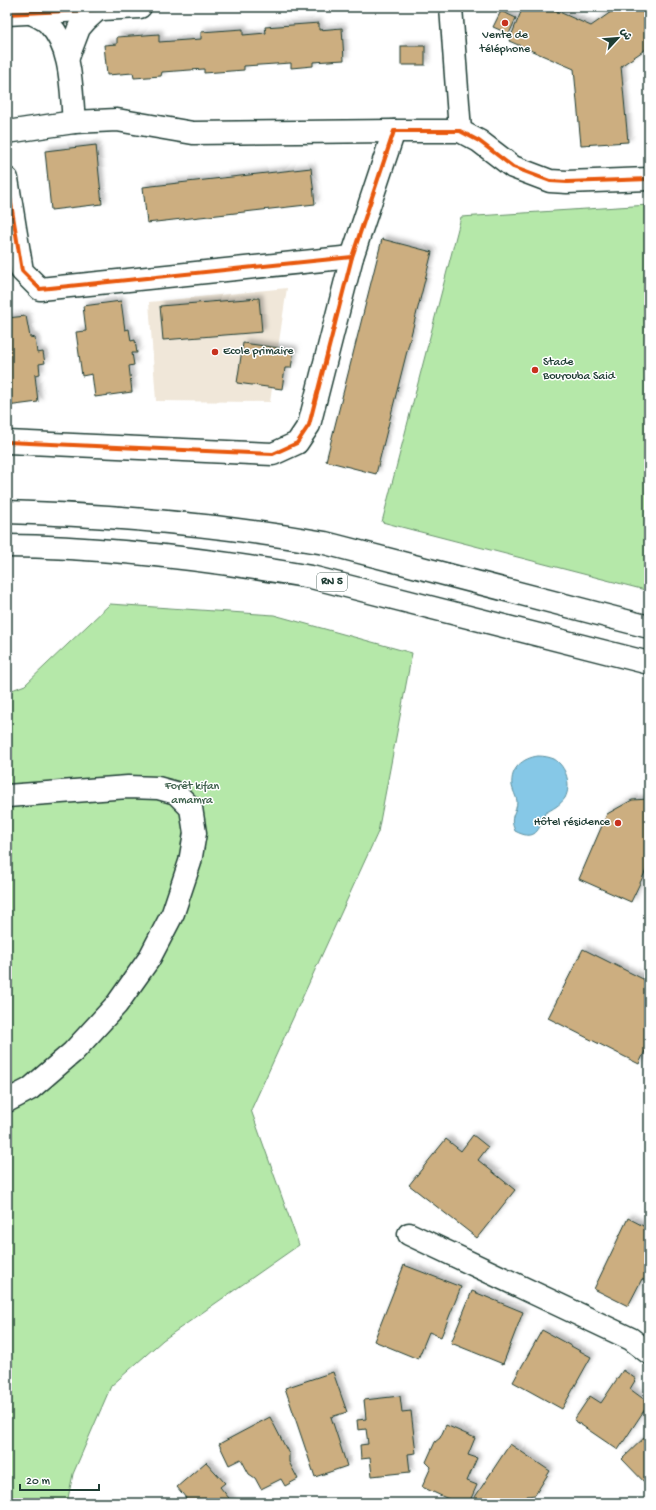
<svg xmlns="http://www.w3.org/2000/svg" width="656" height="1510" viewBox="0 0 656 1510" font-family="'Gochi Hand','Playpen Sans Arabic',sans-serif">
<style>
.built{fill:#f0e7d9}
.green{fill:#b5e8a9;stroke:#6a926e}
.water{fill:#86c8e7;stroke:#5d909f}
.building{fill:#ccae80;stroke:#1f3d34;filter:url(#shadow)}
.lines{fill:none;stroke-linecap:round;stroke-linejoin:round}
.minor-casing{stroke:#1f3d34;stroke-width:25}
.major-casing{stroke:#1f3d34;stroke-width:25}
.minor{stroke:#fff;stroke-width:22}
.major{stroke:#fff;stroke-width:22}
.cycleway-casing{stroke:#fff;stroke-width:6}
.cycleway{stroke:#e8590c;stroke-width:4}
.poi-dot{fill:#c8321e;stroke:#fff;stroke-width:1.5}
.labels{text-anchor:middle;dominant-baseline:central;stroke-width:3;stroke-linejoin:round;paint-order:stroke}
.shield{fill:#fff;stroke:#627771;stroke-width:1}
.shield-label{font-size:11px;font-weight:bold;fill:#1f3d34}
.poi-label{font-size:12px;fill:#1f3d34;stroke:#fff;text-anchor:start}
.park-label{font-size:12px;fill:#3d5f4b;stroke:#fff}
</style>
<defs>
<filter id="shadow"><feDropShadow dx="3.5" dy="-3.5" stdDeviation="2" flood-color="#0004"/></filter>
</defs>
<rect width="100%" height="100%" fill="#fff"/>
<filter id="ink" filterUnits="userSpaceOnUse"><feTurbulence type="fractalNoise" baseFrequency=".025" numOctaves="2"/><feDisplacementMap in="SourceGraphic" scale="8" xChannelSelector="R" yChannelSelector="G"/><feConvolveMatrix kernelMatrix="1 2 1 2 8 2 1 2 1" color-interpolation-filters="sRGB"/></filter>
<g filter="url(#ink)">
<polygon class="built" points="287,288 270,402 156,401 149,302"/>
<g class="green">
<polygon points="649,205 649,591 382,522 461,217"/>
<polygon points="110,604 274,615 412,653 378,832 251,1110 299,1245 163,1340 111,1386 73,1474 67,1503 7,1503 7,692 25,685"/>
</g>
<path class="water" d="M538,756C544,756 549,757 554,759C566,766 572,785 565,798C560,805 553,809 545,813C539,830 536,842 515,831C508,815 517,814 517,801C516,796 513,791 512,786C510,768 523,758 538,756Z"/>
<g class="building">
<polygon points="523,7 548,7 591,26 618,7 649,7 649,47 621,66 628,142 581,145 574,69 509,41"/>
<polygon points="501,11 516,18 509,34 493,27"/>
<polygon points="319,23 319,30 342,28 344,60 313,62 313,66 291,68 291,63 244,66 244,70 204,73 204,69 162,72 161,76 134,78 133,73 107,75 104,45 117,44 117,37 159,34 159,42 201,39 201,32 243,29 243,35 266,33 265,27"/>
<rect x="401" y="46" width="24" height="19"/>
<polygon points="96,145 102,204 51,210 45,151"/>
<polygon points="311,168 315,204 147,223 143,187"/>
<polygon points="382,239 432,252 376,474 326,461"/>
<polygon points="259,298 262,332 163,340 160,306"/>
<polygon points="121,301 125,330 129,329 131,341 135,340 137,353 132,353 134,365 129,366 132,392 95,397 92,374 82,376 76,332 86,331 83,306"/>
<polygon points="26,316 30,337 35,338 37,353 43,352 45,363 39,364 40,374 35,375 38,402 7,406 7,318"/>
<polygon points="243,343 294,350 291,368 285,368 282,389 237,383"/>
<polygon points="649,799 649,864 631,902 579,879 607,814 632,800"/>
<polygon points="583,949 649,982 649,1053 645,1051 639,1064 548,1018"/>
<polygon points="473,1135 488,1147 478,1160 515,1190 477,1238 409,1185 446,1139 461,1151"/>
<polygon points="628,1218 649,1229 649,1283 642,1279 628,1306 594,1289"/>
<polygon points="404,1265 461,1287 441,1337 429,1332 418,1359 374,1341"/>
<polygon points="472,1291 523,1312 503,1364 451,1343"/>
<polygon points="542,1330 591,1357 562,1409 513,1382"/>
<polygon points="623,1370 636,1379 630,1389 649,1403 618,1450 574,1420 590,1396 601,1403"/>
<polygon points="333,1372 347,1412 331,1417 347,1466 315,1477 285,1388"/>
<polygon points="400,1396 402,1412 411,1411 416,1453 408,1454 410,1472 372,1476 370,1458 361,1459 360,1445 368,1444 366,1429 358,1430 357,1420 366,1419 364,1400"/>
<polygon points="270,1417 289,1454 289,1462 298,1479 285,1486 281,1479 261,1489 255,1478 249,1474 241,1459 229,1465 219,1444"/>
<polygon points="446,1425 475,1438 468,1455 477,1458 467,1481 477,1485 469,1503 457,1503 422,1487 431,1467 426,1462 435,1442 440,1438"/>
<polygon points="649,1433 649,1487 622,1459"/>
<polygon points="510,1444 550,1471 535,1495 527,1496 522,1503 471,1503"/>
<polygon points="206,1462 225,1483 220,1487 233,1503 181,1503 186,1498 177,1487"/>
</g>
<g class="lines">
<defs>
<g id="minor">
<polyline points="451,7 460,131"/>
<path d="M31,13C37,16 45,19 49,24C73,49 71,91 74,122"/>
<polyline points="7,14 140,7"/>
<polyline points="68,57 79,28 86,20 97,10"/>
<polyline points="7,132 74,122 117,120 193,133 394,131"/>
<polyline points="7,179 22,271 40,289 352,257"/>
<polyline points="7,442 273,454 297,443 309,425 352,257 394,131 460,131 479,141 513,167 550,181 567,182 649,179"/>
<polyline points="7,796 128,787 158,788 176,793 191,808 195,833 190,862 173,913 149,959 117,1004 73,1052 30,1089 7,1101"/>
<polyline points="409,1234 631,1339 649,1353"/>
</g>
<g id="major">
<path d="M7,512C113,515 220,525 325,543L649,627"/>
<path d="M7,546C107,547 213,560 311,577L649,663"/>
</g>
</defs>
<use href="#minor" class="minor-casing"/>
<use href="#major" class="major-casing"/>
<use href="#minor" class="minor"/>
<use href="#major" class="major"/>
<defs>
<g id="cycleway">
<polyline points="7,14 140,7"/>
<polyline points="7,179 22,271 40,289 352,257"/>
<polyline points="7,442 273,454 297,443 309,425 352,257 394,131 460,131 479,141 513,167 550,181 567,182 649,179"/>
</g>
</defs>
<use href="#cycleway" class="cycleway-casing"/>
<use href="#cycleway" class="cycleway"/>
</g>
</g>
<g class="poi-dot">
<circle cx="505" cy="23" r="4"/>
<circle cx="215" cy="352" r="4"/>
<circle cx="535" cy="370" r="4"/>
<circle cx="618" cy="823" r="4"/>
</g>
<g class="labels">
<rect class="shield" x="317" y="573" width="30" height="18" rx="3"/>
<g class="shield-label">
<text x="332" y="582">RN 5</text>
</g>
<g class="poi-label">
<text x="505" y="36" text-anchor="middle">Vente de<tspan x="505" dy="14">téléphone</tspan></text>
<text x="223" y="352">Ecole primaire</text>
<text x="543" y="363">Stade<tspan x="543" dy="14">Bourouba Said</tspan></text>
<text x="610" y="823" text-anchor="end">Hôtel résidence</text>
</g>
<g class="park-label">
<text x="192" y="787">Forêt kifan<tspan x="192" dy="14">amamra</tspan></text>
</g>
</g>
<rect width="656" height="1510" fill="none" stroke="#fff" stroke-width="24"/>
<rect x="12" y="12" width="632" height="1486" fill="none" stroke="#1f3d34" stroke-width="1.5" filter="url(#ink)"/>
<g transform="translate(618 38) rotate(64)" stroke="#ffffff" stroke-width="3" paint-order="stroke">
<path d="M0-3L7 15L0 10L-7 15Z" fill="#1f3d34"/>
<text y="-6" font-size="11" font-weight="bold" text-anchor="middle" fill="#1f3d34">ش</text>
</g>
<path d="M20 1484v6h79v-6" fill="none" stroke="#1f3d34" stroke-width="2"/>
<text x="26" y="1484" font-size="12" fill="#1f3d34" stroke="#ffffff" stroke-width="3" paint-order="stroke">20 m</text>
</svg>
